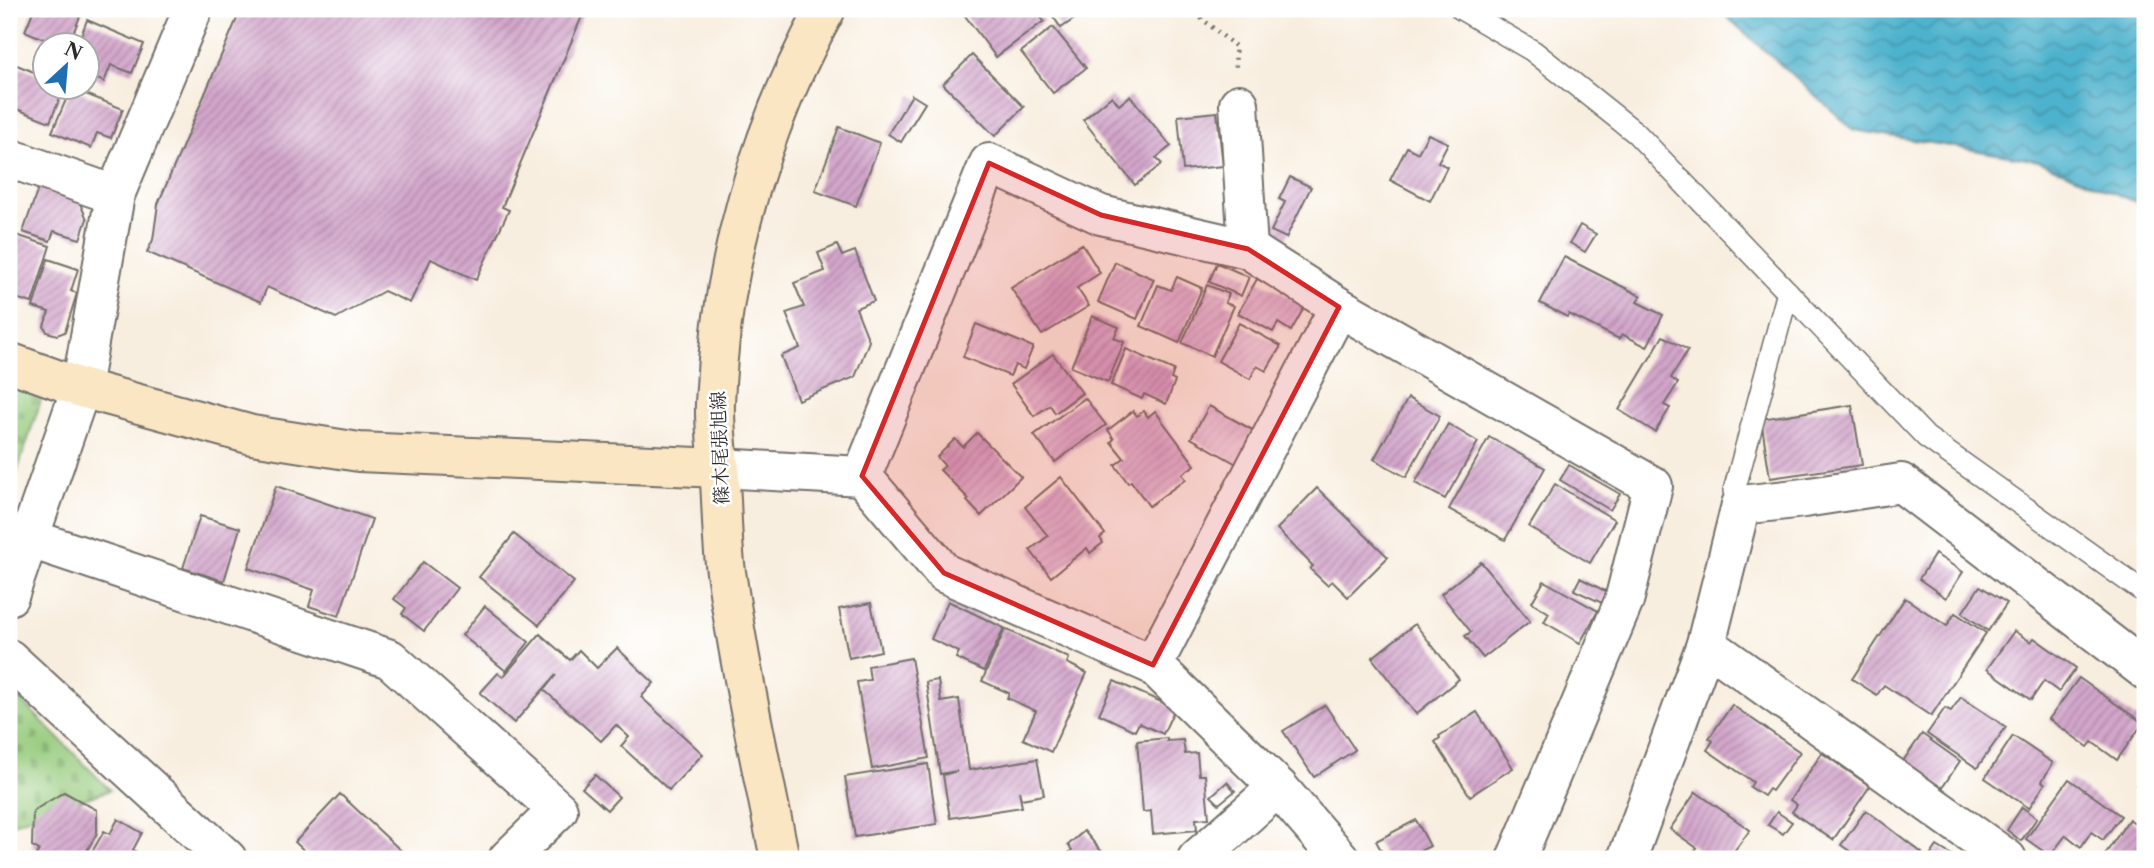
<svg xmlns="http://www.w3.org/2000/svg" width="2154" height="868" viewBox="0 0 2154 868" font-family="'Libre Caslon Text','Noto Serif JP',serif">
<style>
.cemetery{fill:url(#cemetery-stones);stroke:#607b54;stroke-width:2}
.water{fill:url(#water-waves);stroke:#3c6e7c;stroke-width:2}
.building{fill:url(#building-hatch)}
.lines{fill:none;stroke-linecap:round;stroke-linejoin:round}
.lane-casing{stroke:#736f6a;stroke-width:24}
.street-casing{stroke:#736f6a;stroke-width:42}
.secondary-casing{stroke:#736f6a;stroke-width:42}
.path{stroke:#736f6a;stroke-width:4.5;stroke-dasharray:2 5;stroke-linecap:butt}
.lane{stroke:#fff;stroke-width:21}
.street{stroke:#fff;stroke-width:38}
.secondary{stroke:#fbe6c4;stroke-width:38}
.marked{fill:#d62828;fill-opacity:0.2;stroke:#d62828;stroke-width:5;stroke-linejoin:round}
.labels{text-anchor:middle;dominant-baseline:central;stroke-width:5;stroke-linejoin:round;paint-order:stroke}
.street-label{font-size:19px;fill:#2b2b2b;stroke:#fff}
</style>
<defs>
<pattern id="cemetery-stones" width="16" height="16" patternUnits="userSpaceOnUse" patternTransform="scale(1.75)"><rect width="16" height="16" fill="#96cb7d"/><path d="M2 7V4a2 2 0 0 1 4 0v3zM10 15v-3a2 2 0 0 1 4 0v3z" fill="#81ae6c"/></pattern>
<pattern id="water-waves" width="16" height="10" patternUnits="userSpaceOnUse" patternTransform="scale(1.75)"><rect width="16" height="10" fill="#4eb2cd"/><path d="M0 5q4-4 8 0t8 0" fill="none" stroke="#4191a7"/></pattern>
<pattern id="building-hatch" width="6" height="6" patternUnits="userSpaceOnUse" patternTransform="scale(1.75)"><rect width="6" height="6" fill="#d3a6cb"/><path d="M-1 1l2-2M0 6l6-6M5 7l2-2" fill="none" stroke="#ab87a5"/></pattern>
</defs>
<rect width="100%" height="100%" fill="#fff"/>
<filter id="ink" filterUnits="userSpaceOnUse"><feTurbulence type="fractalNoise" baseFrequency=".0143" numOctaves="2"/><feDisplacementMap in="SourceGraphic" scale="14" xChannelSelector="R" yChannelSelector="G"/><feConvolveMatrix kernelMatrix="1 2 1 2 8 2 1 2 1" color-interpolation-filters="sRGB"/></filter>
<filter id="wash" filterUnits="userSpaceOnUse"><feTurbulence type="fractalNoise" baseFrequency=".00686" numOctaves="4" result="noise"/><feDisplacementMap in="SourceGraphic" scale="28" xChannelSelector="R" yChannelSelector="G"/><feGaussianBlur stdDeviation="1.57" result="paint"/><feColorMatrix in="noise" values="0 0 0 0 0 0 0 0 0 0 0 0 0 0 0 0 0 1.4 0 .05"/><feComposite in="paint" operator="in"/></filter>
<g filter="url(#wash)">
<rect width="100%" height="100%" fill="#f8eedf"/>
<g class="cemetery">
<polygon points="9,387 42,397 9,496"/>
<polygon points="9,688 110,790 13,823 9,831"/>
</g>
<polygon class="water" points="1718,9 2145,9 2145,206 2038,161 1854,130"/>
<g id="blocks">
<g class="building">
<polygon points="34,9 83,9 68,46 60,46 25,31"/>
<polygon points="241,9 585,9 502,207 509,210 476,280 431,259 410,303 384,291 336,318 267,287 261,302 147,252 153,240 158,204"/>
<polygon points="960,9 1034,9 1044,21 996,57"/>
<polygon points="1048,9 1075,9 1072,11 1077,17 1061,28"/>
<polygon points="87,20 144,44 132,73 111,65 104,82 88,75 88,46 77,46"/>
<polygon points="1053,27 1086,68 1053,93 1021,52"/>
<polygon points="972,55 1024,107 995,136 943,84"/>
<polygon points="12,63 46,77 46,88 64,88 50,122 9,106 9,70"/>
<polygon points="71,88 123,109 111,138 97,133 91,148 52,132"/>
<polygon points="912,95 925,103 901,142 888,134"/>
<polygon points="1112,96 1119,105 1130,96 1171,146 1156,158 1162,164 1135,185 1083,120"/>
<polygon points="1217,112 1223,166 1183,170 1178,116"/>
<polygon points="839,127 880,143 856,206 815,191"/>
<polygon points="1428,134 1448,143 1438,162 1447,167 1430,201 1390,180 1407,147 1418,153"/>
<polygon points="1290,177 1311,187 1286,238 1271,231 1285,202 1279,199"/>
<polygon points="39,186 78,199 87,219 80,239 54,231 50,241 23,232"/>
<polygon points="1580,225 1596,234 1585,252 1570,243"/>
<polygon points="16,235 50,246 32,303 9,296 9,258"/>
<polygon points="1082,244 1100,273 1077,288 1089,306 1042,335 1011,288"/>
<polygon points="837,245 842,256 855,251 874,301 856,308 869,341 855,377 798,400 781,356 800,348 786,313 804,307 794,283 825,271 818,253"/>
<polygon points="1564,257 1641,296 1637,302 1663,315 1647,347 1622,334 1619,339 1569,314 1567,317 1540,303"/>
<polygon points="48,259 78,269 71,291 77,293 65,332 57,335 47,332 44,326 49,312 33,307"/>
<polygon points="1115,262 1154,279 1137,319 1098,302"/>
<polygon points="1217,263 1249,277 1241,296 1209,282"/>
<polygon points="1177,277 1202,288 1179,343 1141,326 1158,285 1171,290"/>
<polygon points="1257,279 1305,306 1291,331 1278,323 1273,332 1238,313"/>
<polygon points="1207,285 1229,294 1225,303 1234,306 1212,356 1182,343"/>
<polygon points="1092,316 1119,327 1114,338 1124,342 1108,382 1071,367"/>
<polygon points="1239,323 1281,346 1266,371 1257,366 1250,379 1218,361"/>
<polygon points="976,324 1033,347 1024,369 1015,365 1010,376 963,357"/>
<polygon points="1663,336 1688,350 1671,378 1678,383 1664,405 1670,408 1655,432 1619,410"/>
<polygon points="1126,349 1174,370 1171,379 1175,381 1166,404 1144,394 1142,399 1111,385"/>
<polygon points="1053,354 1082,393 1055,413 1050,405 1034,416 1011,384"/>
<polygon points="1085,398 1106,425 1055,462 1034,435"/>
<polygon points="1408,398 1440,416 1406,477 1374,459"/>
<polygon points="1852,405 1862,465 1770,478 1761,419"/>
<polygon points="1209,406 1258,433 1240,466 1191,438"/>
<polygon points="1133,411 1137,416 1144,411 1148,417 1155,411 1195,465 1182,474 1186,479 1149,506 1131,481 1128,483 1115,465 1124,458 1111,442 1114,439 1108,430"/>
<polygon points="1448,424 1478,442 1445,499 1415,483"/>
<polygon points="977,433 1021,477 981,516 967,501 969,499 940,470 945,466 937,457 955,439 963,447"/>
<polygon points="1489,437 1545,468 1505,540 1449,509"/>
<polygon points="1569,465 1620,494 1610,510 1560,480"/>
<polygon points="1061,477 1105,534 1100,538 1103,543 1090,553 1087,548 1051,577 1030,550 1048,536 1025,507"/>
<polygon points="1555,484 1615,520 1590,563 1529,527"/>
<polygon points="276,486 372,519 339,616 309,606 314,590 248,568"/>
<polygon points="1317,488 1388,557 1348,597 1332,581 1327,585 1310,569 1313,566 1277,529"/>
<polygon points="200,516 240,528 224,581 183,568"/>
<polygon points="514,534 574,582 539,625 479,577"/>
<polygon points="1935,554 1963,572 1946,598 1919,579"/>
<polygon points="423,562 457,588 424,631 402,614 406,608 394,599"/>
<polygon points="1481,562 1530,621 1483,658 1465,636 1471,632 1441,594"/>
<polygon points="1580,578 1607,592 1602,603 1574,590"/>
<polygon points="1544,581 1598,611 1580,643 1544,622 1549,613 1532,602"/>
<polygon points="1980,586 2007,603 1988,631 1962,613"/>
<polygon points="1905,598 1947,626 1955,613 1986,633 1931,716 1884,685 1877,695 1852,679"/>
<polygon points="948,601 1004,628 984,671 956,658 959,652 931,639"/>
<polygon points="871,603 881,651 849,658 839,609"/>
<polygon points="485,606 529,642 506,671 462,635"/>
<polygon points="1415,624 1459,679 1416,714 1372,658"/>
<polygon points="1005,629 1069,658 1067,663 1087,673 1051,752 1023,739 1036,711 1007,698 1009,693 982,681"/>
<polygon points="2014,631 2031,642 2034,638 2076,668 2059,692 2044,681 2031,700 1987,669"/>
<polygon points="540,634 570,660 579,650 597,668 617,648 654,683 641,697 703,754 669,790 621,746 629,737 616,725 601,741 544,690 556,675 514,723 480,693 498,673 503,677"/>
<polygon points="911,658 929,758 872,769 857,682 870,680 868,666"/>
<polygon points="2079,678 2143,723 2117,760 2092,742 2088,747 2049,719"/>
<polygon points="938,680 941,702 959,699 969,770 1037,759 1044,795 1021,799 1019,791 1022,807 950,818 943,775 957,771 940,774 926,682"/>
<polygon points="1114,681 1175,708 1163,734 1139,723 1135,731 1099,714"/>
<polygon points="1961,697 2006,727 1977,768 1927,734 1945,708 1951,711"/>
<polygon points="1325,705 1355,750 1314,777 1283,731"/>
<polygon points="1732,705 1800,752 1772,791 1769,789 1764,796 1750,787 1753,782 1707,750 1713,741 1709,738"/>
<polygon points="1477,712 1513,768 1470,796 1435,742 1440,738 1439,736"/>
<polygon points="1922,734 1960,761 1942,788 1903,761"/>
<polygon points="2013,736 2053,763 2042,781 2045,784 2029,808 1985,778"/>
<polygon points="1167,738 1167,741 1183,740 1185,754 1197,753 1199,775 1205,775 1209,818 1196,819 1197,830 1153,834 1151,811 1143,812 1137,741"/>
<polygon points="1822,753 1870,786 1833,840 1792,812 1797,805 1790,800"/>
<polygon points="928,764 937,824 855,837 845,777"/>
<polygon points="2145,772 2145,792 2136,785"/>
<polygon points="595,775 619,797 607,810 582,788"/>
<polygon points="2069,779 2121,816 2103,840 2091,832 2081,847 2066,835 2050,856 2026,839"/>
<polygon points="1227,782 1235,791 1219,804 1211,796"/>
<polygon points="64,792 97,810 97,833 85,854 76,859 42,859 36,856 39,850 32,846 33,811"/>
<polygon points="1696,792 1750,830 1728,859 1692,859 1689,858 1697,848 1670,829"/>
<polygon points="340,794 410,859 313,859 295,842"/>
<polygon points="2022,807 2037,818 2021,841 2007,830"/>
<polygon points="1866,810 1922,853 1917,859 1861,859 1841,845"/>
<polygon points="1777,812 1792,822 1783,834 1768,825"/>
<polygon points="118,819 142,833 133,850 138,853 134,859 88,859 104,831 110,834"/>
<polygon points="2129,819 2145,830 2145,859 2102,859"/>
<polygon points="1416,820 1430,846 1404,859 1386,859 1376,841"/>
<polygon points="1084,831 1108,859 1062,859 1072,850 1068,845"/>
<polygon points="1937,846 1958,859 1928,859"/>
</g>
</g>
</g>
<g filter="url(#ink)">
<use href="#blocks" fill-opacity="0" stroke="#736f6a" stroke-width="2"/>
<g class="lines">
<defs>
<g id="lane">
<polyline points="1461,9 1533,51 1636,133 1926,437 2145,593"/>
<polyline points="1741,505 1734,491 1788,292"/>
</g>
<g id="street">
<polyline points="1239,104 1248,249"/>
<polyline points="9,158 115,195"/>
<polyline points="720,468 862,476 944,573 1153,665 1278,787 1340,859"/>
<polyline points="862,476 989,163 1101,215 1248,249 1339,307 1653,486 1624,601 1516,859"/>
<polyline points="28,538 390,659 558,810 508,859"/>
<polyline points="9,596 81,388 115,195 193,9"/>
<polyline points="1706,644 2007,859"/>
<polyline points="9,659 227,859"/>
<polyline points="1153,665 1339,307"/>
<polyline points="1197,859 1278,787"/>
<polyline points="1627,859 1706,644 1741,505 1804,498 1901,483 2145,670"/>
</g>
<g id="secondary">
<polyline points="9,362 81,388 252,435 359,452 720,468"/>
<path d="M780,859C761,764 740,669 726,572C722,543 722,512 720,482C719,456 714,429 715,403C721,264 759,130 826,9"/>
</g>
</defs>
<use href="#lane" class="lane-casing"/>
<use href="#street" class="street-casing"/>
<use href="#secondary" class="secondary-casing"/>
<polyline class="path" points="1190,9 1235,46 1236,68"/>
<use href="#lane" class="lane"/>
<use href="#street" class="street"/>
<use href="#secondary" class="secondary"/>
</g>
</g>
<path class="marked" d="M989,163L1101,215L1248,249L1339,307L1153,665L944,573L862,476Z"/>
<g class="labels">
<g class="street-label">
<text transform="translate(720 448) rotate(-92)">篠木尾張旭線</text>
</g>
</g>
<rect width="2154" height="868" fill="none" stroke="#fff" stroke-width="35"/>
<g transform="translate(66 66) rotate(26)"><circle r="33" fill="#ffffff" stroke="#aaaaaa" stroke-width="2"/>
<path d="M0-5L12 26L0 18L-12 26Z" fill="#1f6fb2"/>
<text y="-10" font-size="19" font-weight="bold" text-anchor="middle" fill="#2b2b2b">N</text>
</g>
</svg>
